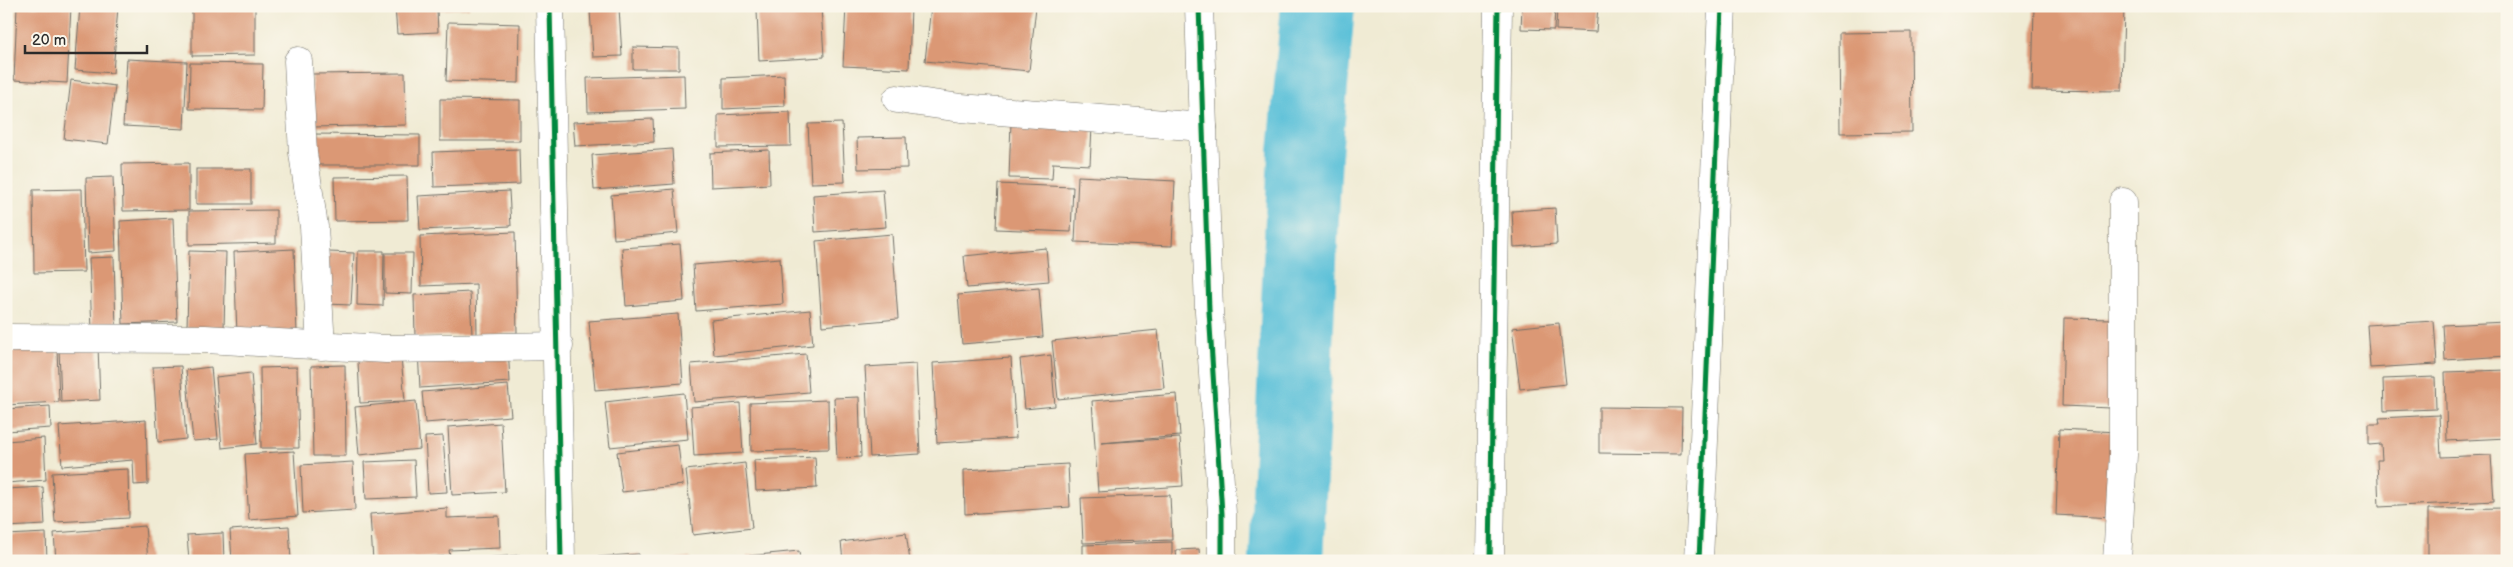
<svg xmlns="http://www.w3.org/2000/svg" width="2513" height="567" viewBox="0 0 2513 567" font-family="'Balsamiq Sans',sans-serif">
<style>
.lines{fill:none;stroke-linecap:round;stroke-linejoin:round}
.river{stroke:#5ac0d8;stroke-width:74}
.building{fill:#db9875}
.street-casing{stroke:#706e66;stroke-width:29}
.street{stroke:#fff;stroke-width:28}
.cycleway-casing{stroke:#fbf7ec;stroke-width:8}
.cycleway{stroke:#00873e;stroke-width:5}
</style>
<rect width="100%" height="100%" fill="#fbf7ec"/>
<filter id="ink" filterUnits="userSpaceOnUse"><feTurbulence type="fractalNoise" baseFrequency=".02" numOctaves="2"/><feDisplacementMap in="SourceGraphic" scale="10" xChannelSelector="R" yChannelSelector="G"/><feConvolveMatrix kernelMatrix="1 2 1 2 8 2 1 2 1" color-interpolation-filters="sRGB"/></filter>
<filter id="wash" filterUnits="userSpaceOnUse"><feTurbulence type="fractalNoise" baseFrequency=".0096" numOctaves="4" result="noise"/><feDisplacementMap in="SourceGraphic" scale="20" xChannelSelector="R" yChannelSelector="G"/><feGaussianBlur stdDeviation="1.12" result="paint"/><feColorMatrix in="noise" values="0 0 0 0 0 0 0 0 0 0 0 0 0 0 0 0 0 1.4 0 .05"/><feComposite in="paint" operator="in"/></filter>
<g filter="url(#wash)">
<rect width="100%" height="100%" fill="#f0ebd4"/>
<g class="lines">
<polyline class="river" points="1286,561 1305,154 1318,6"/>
</g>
<g id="blocks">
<g class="building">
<polygon points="17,6 71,7 67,83 14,80"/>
<polygon points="80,6 118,6 113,73 75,70"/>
<polygon points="192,6 255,6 255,55 192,56"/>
<polygon points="395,6 469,6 469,8 437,10 438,32 397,34"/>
<polygon points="821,6 824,57 759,61 757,10"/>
<polygon points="846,6 911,6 909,69 843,66"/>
<polygon points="931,6 1036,7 1029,71 925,61"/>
<polygon points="1522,6 1555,6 1554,30 1521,29"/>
<polygon points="1557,6 1598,6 1596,32 1556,30"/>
<polygon points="2034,6 2124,6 2122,91 2032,90"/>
<polygon points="619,8 622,56 593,57 590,10"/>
<polygon points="448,22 520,24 519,83 446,81"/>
<polygon points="1911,32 1912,132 1840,133 1839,33"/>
<polygon points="633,47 679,48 679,69 633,69"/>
<polygon points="127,59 187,62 184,129 123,126"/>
<polygon points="190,63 263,64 262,110 189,109"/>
<polygon points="405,73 406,125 312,127 312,74"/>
<polygon points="684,75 685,109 588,112 587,78"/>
<polygon points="784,75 785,106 723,109 723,78"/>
<polygon points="71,80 115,86 108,144 64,139"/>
<polygon points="440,99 520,100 520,141 440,141"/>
<polygon points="790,112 791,146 718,147 718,115"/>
<polygon points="653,119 654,142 575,146 573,122"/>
<polygon points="1011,122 1092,127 1090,165 1053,163 1052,179 1009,178"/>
<polygon points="842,123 845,182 811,183 808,124"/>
<polygon points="311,134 420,135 420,165 310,165"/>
<polygon points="906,137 907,168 858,169 857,138"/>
<polygon points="519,149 520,184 434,187 433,152"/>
<polygon points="672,149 674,184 594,190 592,155"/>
<polygon points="769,150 770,184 711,187 710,153"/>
<polygon points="189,163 189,210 123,211 122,164"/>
<rect x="196" y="169" width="55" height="35"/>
<polygon points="407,176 408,220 335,221 334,177"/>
<polygon points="1078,176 1175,181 1172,246 1075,242"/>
<polygon points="113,177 116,251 88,253 86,178"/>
<polygon points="998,184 1073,187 1071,232 996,229"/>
<polygon points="82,189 84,272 34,273 33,190"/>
<polygon points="674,189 678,233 614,239 611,195"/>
<polygon points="883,190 886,227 815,232 813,195"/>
<polygon points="509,191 511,226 420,230 418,196"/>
<polygon points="1555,208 1557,244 1514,247 1512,211"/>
<polygon points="276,210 276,243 189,245 189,211"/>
<polygon points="173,218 177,322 123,324 120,221"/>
<polygon points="515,232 517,333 477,334 476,284 421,286 420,236"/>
<polygon points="892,234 898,319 822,326 816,241"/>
<polygon points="680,244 684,301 626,306 622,248"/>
<polygon points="1046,248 1049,281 967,288 964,256"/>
<polygon points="294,249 297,333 237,335 234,252"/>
<polygon points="189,251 226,252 224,328 187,327"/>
<polygon points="358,251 384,251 383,306 357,305"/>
<polygon points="329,252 354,253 351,305 326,304"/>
<polygon points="385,253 413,253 412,294 385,293"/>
<polygon points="114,257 116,329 92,330 89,258"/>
<polygon points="780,258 783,304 696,311 693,265"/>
<polygon points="1039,288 1043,337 962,344 958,295"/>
<polygon points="470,292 472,335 415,337 414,295"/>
<polygon points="810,310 813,345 714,355 711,320"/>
<polygon points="678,314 683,383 595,390 589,321"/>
<polygon points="2064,318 2113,319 2111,408 2062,406"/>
<polygon points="2434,321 2437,364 2370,368 2367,325"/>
<polygon points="2505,322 2507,356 2445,360 2443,325"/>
<polygon points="1559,323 1566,384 1520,389 1512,328"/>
<polygon points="1158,330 1164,388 1058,399 1052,341"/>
<polygon points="98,346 100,400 61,402 59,348"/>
<polygon points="508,346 510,382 420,388 418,351"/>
<polygon points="57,349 59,402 6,405 6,351"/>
<polygon points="806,354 809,392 694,402 691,364"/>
<polygon points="1051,355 1055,406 1025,409 1020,359"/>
<polygon points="401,357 405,401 360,403 358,361"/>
<polygon points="1011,358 1016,438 937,443 933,363"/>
<polygon points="916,364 920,454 870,457 865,367"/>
<polygon points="345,365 346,456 313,456 311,366"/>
<polygon points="181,366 186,439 158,442 153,367"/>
<polygon points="211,367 218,439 193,441 186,370"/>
<polygon points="297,367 299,448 261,448 260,368"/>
<polygon points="2507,370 2507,438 2447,441 2445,372"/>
<polygon points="251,373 257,444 222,448 216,377"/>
<polygon points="2435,377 2436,409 2384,411 2383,379"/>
<polygon points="508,385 511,416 425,423 422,392"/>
<polygon points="684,393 688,439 610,447 605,402"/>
<polygon points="1177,394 1180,436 1101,443 1180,438 1183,486 1098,492 1092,401"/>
<polygon points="859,397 861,457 837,458 834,398"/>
<polygon points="828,400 829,449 751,451 750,403"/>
<polygon points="416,401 420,449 359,455 355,407"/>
<polygon points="740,403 743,453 694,456 691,407"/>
<polygon points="50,406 51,428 6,431 6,409"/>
<polygon points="1599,407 1682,408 1681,454 1599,453"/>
<polygon points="2439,415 2441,457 2491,455 2494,501 2379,507 2377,460 2382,460 2381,444 2369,445 2369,424 2380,424 2379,418"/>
<polygon points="146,420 148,484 134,485 133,460 62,466 59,426"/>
<polygon points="501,423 505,492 452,495 448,427"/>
<polygon points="2059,429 2117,432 2113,518 2056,515"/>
<polygon points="443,436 447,492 428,493 425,437"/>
<polygon points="44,438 46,480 6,483 6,441"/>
<polygon points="678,445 683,485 622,492 617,452"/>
<polygon points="294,451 298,516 249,520 245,454"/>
<polygon points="815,457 817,488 756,491 754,460"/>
<polygon points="414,460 416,497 366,499 364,462"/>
<polygon points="353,462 355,510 303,513 301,465"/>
<polygon points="745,463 752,528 693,535 686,470"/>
<polygon points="1068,464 1070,507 965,514 964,470"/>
<polygon points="128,469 129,518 55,522 52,473"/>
<polygon points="43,487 45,525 6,527 6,489"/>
<polygon points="1170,495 1172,540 1083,543 1081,498"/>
<polygon points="447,508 447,518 499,516 500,548 449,550 450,556 373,561 370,514"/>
<polygon points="2507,508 2507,561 2428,561 2428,509"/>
<polygon points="145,526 148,561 56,561 54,533"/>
<polygon points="289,526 291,561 232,561 230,530"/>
<polygon points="46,533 47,561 6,561 6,535"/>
<polygon points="223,533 224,561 189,561 187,535"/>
<polygon points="906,533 910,561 843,561 841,542"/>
<polygon points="1172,542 1172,561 1083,561 1083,545"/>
<polygon points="1199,549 1200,561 1177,561 1176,550"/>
<polygon points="799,551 800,561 747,561 747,556"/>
<polygon points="639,554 639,561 581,561 581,558"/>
<polygon points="520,555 520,561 470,561 470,559"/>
<polygon points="690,557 691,561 668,561 668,560"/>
</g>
</g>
</g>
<g filter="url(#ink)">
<use href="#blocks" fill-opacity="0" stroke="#706e66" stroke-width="1"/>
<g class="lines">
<defs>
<g id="street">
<polyline points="550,6 561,561"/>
<polyline points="1199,6 1209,311 1222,514 1222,561"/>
<polyline points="298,61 303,153 314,227 321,346"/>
<polyline points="897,99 961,108 1203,127"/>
<polyline points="6,338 205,339 386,349 559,346"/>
<polyline points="1490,561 1498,6"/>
<polyline points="1699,561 1722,6"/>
<polyline points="2117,561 2123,455 2123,202"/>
</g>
</defs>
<use href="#street" class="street-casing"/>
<use href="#street" class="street"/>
<defs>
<g id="cycleway">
<polyline points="550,6 561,561"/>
<polyline points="1199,6 1209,311 1222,514 1222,561"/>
<polyline points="1490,561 1498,6"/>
<polyline points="1699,561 1722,6"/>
</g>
</defs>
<use href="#cycleway" class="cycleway-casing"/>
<use href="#cycleway" class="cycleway"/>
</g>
</g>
<rect width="2513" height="567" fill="none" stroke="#fbf7ec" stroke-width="25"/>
<path d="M25 45v8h122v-8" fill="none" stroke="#2b2b2b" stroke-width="2.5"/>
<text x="32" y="45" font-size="15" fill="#2b2b2b" stroke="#fbf7ec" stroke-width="4" paint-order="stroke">20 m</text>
</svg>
